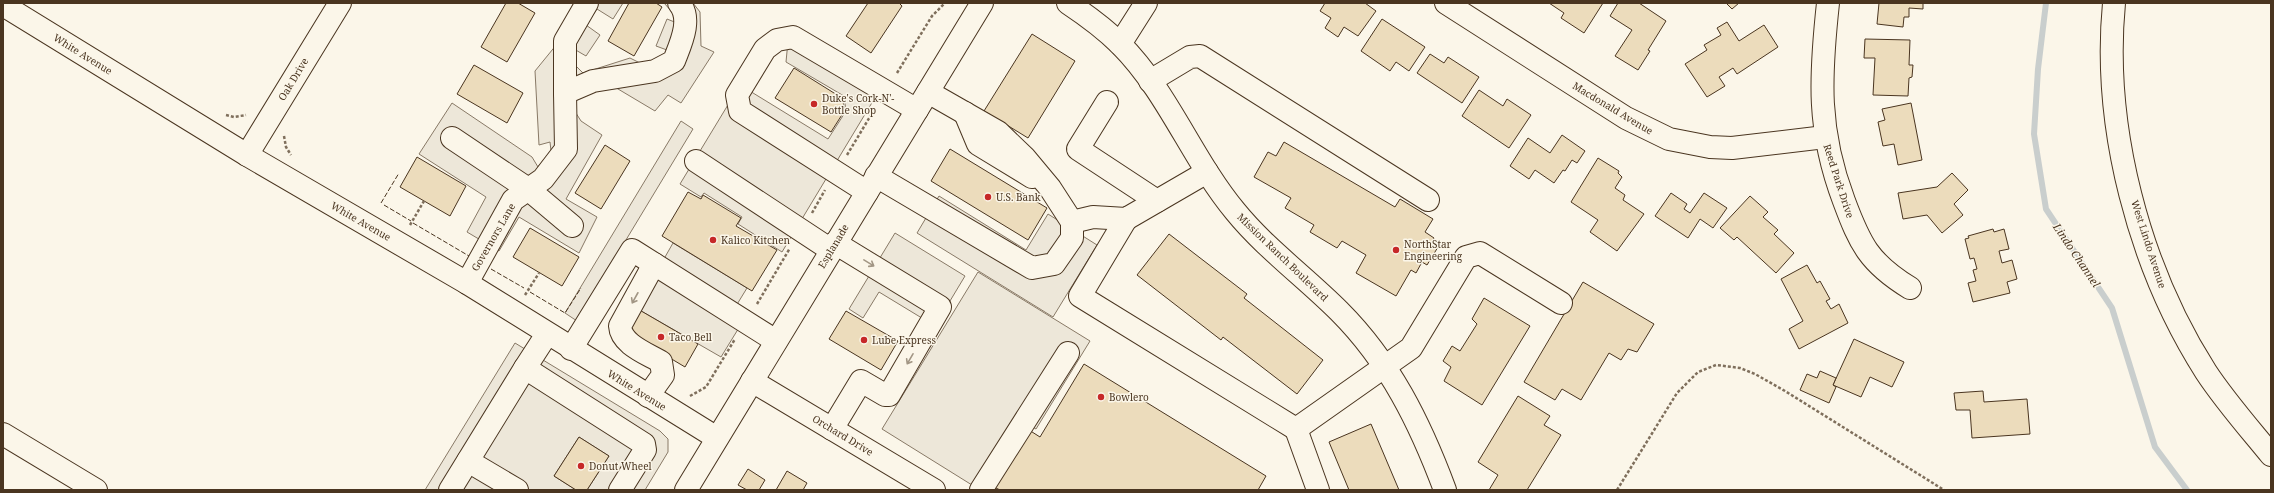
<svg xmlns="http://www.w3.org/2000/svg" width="2274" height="493" viewBox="0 0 2274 493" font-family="'Noto Serif',serif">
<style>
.parking{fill:#ede7d9;stroke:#887966}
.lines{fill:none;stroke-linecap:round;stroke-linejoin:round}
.stream{stroke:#c9cecd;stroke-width:6}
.building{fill:#ecdcbc;stroke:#4a3520}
.minor-casing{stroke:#4a3520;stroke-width:24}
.major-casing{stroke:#4a3520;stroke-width:24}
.path{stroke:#7f6f5c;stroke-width:2.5;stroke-dasharray:3 2;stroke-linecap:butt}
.minor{stroke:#fbf6e9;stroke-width:22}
.major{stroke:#fbf6e9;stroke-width:22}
.fence{stroke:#4a3520;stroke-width:1;stroke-dasharray:5 2;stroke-linecap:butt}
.oneway{stroke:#a29684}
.poi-dot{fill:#c62828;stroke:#fbf6e9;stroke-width:1.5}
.labels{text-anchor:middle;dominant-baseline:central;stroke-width:3;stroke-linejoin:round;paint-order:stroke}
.street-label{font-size:10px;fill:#4a3520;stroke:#fbf6e9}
.poi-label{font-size:10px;fill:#4a3520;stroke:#fbf6e9;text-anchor:start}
.water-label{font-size:11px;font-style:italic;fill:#4a3520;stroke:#fbf6e9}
</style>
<rect width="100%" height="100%" fill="#fbf6e9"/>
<g class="parking">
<polygon points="574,3 623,3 613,19 597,9 586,25 600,35 586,56 574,49 570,60 583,73 630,58 644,65 662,59 667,50 656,46 667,19 677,23 673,13 664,3 693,3 700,12 701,46 714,52 681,103 668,95 655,111 613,86 601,88 573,101 574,110 581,121 602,135 566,199 597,217 579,253 519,217 499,251 467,232 486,197 419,154 452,103 532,157 538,167 551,151 550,142 539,145 535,71 557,44"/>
<polygon points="788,41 876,96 782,252 738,224 742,217 704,193 701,197 680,184 740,85 828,139 846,111 844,96 786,62"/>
<polygon points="681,121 693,129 577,321 565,313"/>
<polygon points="939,196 1026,250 1048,214 1097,245 1053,317 917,233"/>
<polygon points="895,233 965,276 935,326 879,292 863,318 849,309"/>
<polygon points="673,243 747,288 736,306 748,313 721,357 636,308"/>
<polygon points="978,272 1090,341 1036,429 1029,425 980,490 882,429"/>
<polygon points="515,343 660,431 668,439 668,452 645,490 587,490 609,456 579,437 554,476 576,490 425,490"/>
</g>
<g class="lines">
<polyline class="stream" points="2046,3 2038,69 2034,134 2046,209 2112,308 2155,447 2187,490"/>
</g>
<g class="building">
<polygon points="506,3 518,3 535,13 507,62 481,47"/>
<polygon points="629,3 656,3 662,7 634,56 608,41"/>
<polygon points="868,3 899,3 902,6 871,53 846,36"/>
<polygon points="1325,3 1365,3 1376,11 1358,36 1344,27 1338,37 1325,28 1331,18 1320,11"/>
<polygon points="1549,3 1603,3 1584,33 1561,18 1564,13"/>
<polygon points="1618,3 1639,3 1666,21 1648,50 1650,51 1638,70 1615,56 1632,30 1610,16"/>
<polygon points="1726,3 1739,3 1732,9"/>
<polygon points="1879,3 1923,3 1923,9 1909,8 1909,17 1904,17 1903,27 1877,24"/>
<polygon points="1382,19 1425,47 1409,71 1396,62 1390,71 1361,51"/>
<polygon points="1727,22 1739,41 1764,25 1778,47 1737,74 1733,68 1719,77 1725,86 1707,97 1685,64 1707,50 1704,45 1721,35 1717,28"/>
<polygon points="1032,34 1075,61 1028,138 984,111"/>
<polygon points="1865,39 1910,40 1909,65 1913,65 1912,77 1909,78 1908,96 1873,95 1875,58 1864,58"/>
<polygon points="1430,54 1444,63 1448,57 1479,77 1462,103 1417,73"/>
<polygon points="474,65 523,93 507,123 457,94"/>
<polygon points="794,68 842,98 845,110 831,132 775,98"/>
<polygon points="1479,90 1503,106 1507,99 1531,115 1509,148 1462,116"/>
<polygon points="1911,103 1922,160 1898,165 1894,144 1883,146 1878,122 1885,120 1882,109"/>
<polygon points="1562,135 1585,151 1577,163 1572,160 1565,171 1563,170 1554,183 1535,170 1529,179 1510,166 1528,138 1550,153"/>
<polygon points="1284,142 1395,207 1400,199 1433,219 1425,232 1434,238 1432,243 1438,247 1427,265 1422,262 1416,273 1411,270 1396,296 1356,273 1366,255 1342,241 1337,248 1310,232 1314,225 1285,208 1291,198 1254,177 1268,152 1276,156"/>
<polygon points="605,145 630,161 601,209 575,193"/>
<polygon points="950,149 1047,208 1028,240 931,181"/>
<polygon points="417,157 466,186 450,216 400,187"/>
<polygon points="1598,158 1619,171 1618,173 1622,177 1615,188 1625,195 1623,200 1644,214 1617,251 1590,232 1598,220 1571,202"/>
<polygon points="1952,173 1968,190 1954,204 1963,215 1942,233 1927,215 1903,219 1898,193 1937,187"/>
<polygon points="688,192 701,199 703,195 741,218 736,226 777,250 752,291 662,236"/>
<polygon points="1671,193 1687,204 1684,209 1690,213 1704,193 1727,208 1713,228 1700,219 1688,238 1655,216"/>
<polygon points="1750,196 1768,212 1763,217 1778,230 1774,234 1794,253 1776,273 1737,237 1734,240 1720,228"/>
<polygon points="530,228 579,257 562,286 513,257"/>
<polygon points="1993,229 1994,232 2004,229 2009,249 1999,251 2002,263 2012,260 2017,279 2007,282 2010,293 1973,302 1968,283 1976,281 1973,270 1977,269 1974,258 1970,259 1965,239 1969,238 1968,236"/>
<polygon points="1169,234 1247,294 1244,298 1323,360 1297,394 1223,337 1221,340 1137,275"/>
<polygon points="1807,265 1817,283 1820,281 1830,299 1826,301 1831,309 1839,304 1848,323 1799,349 1789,329 1803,321 1781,279"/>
<polygon points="1583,282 1654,324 1637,352 1628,349 1621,360 1609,353 1581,400 1562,389 1555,400 1524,382"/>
<polygon points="1484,298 1530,326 1482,405 1444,381 1451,367 1443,361 1452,346 1460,351 1477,324 1472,319"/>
<polygon points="636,308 698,344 685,367 623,330"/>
<polygon points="846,311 898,341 881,370 829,339"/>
<polygon points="1854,339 1904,362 1892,387 1870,377 1861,397 1833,385"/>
<polygon points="1084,364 1266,476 1258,490 1000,490 994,487 1029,430 1040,437"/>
<polygon points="1820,371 1836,378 1833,385 1836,387 1829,403 1800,390 1807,374 1817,378"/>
<polygon points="1983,391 1984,402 2027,399 2030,434 1972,438 1970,410 1956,410 1954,393"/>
<polygon points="1518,396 1550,416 1544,425 1561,435 1527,490 1489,490 1498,475 1478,462"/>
<polygon points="1371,424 1399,490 1349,490 1329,442"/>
<polygon points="579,437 609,456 587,490 576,490 554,476"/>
<polygon points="748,469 765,480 759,490 747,490 738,485"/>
<polygon points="787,471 807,483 803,490 776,490"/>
</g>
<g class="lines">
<defs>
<g id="minor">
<path d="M587,3L565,41V93L593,81L655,71L674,61C680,45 693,19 679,3"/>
<path d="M1068,3C1086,15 1104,28 1120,44C1168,92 1192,159 1235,211C1265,248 1305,277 1339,311C1390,362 1420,423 1445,490"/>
<polyline points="1446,3 1626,118 1669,139 1710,147 1732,148 1825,137"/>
<path d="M1828,3C1820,77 1817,130 1844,201C1860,244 1869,263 1910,288"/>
<path d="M2114,3C2102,127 2139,267 2206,372C2225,401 2249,428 2271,455"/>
<polyline points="3,5 247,155 467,283 717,438"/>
<polyline points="1120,44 1146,3"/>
<polyline points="1150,81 1190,57 1200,56 1428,200"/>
<polyline points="1107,102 1078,149 1157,201"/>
<polyline points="965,113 978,144 1032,177"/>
<polyline points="452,138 528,189 572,226"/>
<polyline points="247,155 340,3"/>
<polyline points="696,161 831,250"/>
<polyline points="876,176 1032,268 1054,264 1072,238 1072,222 1050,188 1025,158 998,132 928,92"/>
<polyline points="867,192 740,111 737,95 765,49 777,40 793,37 917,110"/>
<polyline points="1126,219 1080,296 1296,429 1411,348 1466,257 1480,253 1561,303"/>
<polyline points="1072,222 1093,217 1126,219 1207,172"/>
<polyline points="467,283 513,200 543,179 566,149 565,93"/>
<polyline points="547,334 525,368 644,444 645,450 620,490"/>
<polyline points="571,349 632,250 776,341"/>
<polyline points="752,381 934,490"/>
<path d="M648,396L663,375L661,362C646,353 621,344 620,326L654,264"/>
<polyline points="832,429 861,381 885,395 889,395 940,307 835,243"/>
<polyline points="1296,429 1318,490"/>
<polyline points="3,434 96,490"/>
<polyline points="468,461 517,490"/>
<polyline points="450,490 525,368"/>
<polyline points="981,490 1068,353"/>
</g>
<polyline id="major" points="686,490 982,3"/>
</defs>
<use href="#minor" class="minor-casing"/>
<use href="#major" class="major-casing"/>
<g class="path">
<polyline points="897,73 932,16 945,3"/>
<polyline points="226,115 234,117 246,115"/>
<polyline points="284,136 286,147 291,155"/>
<polyline points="847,155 874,110"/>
<polyline points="812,213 825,190"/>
<polyline points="410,225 424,201"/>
<polyline points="525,295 539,273"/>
<polyline points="757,304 790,248"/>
<polyline points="690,396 706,387 735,339"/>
<polyline points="1617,490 1677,393 1698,372 1716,365 1740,368 1755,374 1785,391 1944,490"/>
</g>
<use href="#minor" class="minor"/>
<use href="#major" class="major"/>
<g class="fence">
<polyline points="381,203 399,173"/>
<polyline points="384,205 411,221"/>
<polyline points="413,223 469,256"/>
<polyline points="491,269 524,288"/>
<polyline points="530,292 565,313 581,288"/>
</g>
</g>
<defs><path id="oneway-shaft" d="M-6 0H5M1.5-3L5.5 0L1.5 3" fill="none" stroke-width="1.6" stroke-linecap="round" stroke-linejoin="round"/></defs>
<g class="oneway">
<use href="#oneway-shaft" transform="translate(869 263) rotate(31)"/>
<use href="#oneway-shaft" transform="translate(635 298) rotate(119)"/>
<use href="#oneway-shaft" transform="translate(910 359) rotate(120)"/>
</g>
<g class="poi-dot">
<circle cx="814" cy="104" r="4"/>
<circle cx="988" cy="197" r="4"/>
<circle cx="713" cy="240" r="4"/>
<circle cx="1396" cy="250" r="4"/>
<circle cx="661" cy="337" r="4"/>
<circle cx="864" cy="340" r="4"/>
<circle cx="1101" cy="397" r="4"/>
<circle cx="581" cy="466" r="4"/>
</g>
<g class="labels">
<g class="street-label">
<text transform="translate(83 54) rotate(32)">White Avenue</text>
<text transform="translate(293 79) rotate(-59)">Oak Drive</text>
<text transform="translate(1613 108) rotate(31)">Macdonald Avenue</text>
<text transform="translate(1839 181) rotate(72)">Reed Park Drive</text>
<text transform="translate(361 221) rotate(30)">White Avenue</text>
<text transform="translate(493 237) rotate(-60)">Governors Lane</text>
<text transform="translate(2149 244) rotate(72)">West Lindo Avenue</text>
<text transform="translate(833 246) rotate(-59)">Esplanade</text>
<text transform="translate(1283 257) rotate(44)">Mission Ranch Boulevard</text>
<text transform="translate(637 390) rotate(32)">White Avenue</text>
<text transform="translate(843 435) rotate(31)">Orchard Drive</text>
</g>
<g class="poi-label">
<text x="822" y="98">Duke's Cork-N'-<tspan x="822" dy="12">Bottle Shop</tspan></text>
<text x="996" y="197">U.S. Bank</text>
<text x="721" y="240">Kalico Kitchen</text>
<text x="1404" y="244">NorthStar<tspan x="1404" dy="12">Engineering</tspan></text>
<text x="669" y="337">Taco Bell</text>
<text x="872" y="340">Lube Express</text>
<text x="1109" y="397">Bowlero</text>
<text x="589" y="466">Donut Wheel</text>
</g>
<g class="water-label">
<text transform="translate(2077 255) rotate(56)">Lindo Channel</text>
</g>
</g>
<rect width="2274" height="493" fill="none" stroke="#4a3520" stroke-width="8"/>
</svg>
